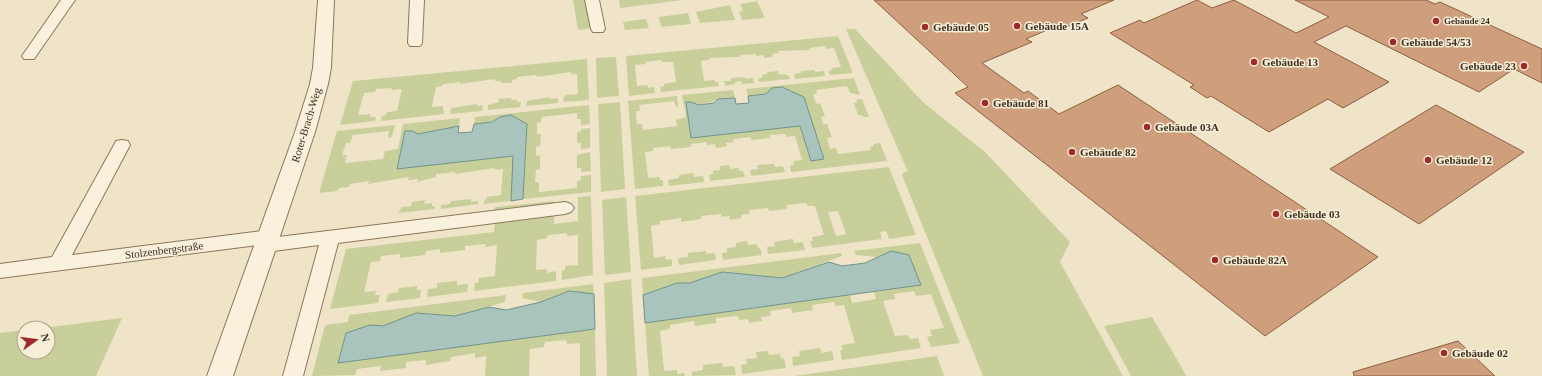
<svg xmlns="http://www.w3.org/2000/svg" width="1542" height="376" viewBox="0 0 1542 376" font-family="'Times New Roman',serif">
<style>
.green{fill:#c9cf9b;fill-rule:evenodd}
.water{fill:#a9c4bc;stroke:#6f938a}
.building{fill:#cf9f7d;stroke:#8d5f41}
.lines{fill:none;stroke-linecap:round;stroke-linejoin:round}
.minor-casing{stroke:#8d765c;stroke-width:2}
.tertiary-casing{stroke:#8d765c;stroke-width:2}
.minor{fill:#faf1dc;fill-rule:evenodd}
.tertiary{fill:#faf1dc;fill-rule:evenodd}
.poi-dot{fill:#9e2a2b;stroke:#f7eed8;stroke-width:1.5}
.labels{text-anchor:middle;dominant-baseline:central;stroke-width:3;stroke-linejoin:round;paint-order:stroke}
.far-poi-label{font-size:9px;font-weight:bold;fill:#3d2e20;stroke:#f7eed8;text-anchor:start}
.poi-label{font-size:11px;font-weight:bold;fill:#3d2e20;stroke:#f7eed8;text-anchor:start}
.street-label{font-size:11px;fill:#3d2e20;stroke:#f7eed8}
</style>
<rect width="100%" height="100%" fill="#f0e4c8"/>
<g class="green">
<polygon points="573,0 588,0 594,28 578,30"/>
<polygon points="619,0 683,0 620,8"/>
<polygon points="757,1 765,18 742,20 739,12 743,11 740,4"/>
<polygon points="730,5 735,20 700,23 696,12"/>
<polygon points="688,13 691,24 661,27 659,17"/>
<polygon points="646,19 649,28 625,30 623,22"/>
<polygon points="846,29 855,29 923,102 986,153 1070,242 1060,262 1123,376 983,376 902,175 904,172 908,172"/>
<polygon points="838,36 853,73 830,75 828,71 832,70 831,68 841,67 834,48 826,49 825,46 809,48 810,50 778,51 779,53 772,54 773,57 764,58 764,55 756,56 756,54 740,55 740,57 710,58 709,60 701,61 704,81 715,80 715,82 718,82 719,86 661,92 660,87 664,86 664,84 676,82 673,62 662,62 661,60 645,62 646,64 635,65 637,86 648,85 648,88 654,87 655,93 629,96 626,56"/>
<polygon points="616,57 619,96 597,98 596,58"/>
<polygon points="587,59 589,100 564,102 563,98 566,95 578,94 577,74 571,74 571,72 537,77 536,75 517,77 517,79 512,80 512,83 501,83 501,81 495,81 495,79 460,84 460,82 443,84 442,86 436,87 432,107 443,106 444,114 381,121 382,116 386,115 387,112 397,111 402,89 391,90 392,88 376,89 375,92 364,93 358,115 370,114 370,117 376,117 375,121 340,125 353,81"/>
<polygon points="815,70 815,72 824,71 825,76 795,79 794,74 801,73 801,71"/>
<polygon points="778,71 778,74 788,75 790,79 759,82 758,78 762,78 762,75 767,74 767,72"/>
<polygon points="745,77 746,79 753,78 754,83 742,84 741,81 735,82 735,84 725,86 724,81 731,81 731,78"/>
<path d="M854,78L860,95L850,93L847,86L816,90L817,94H813L816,104L820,103L825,116L821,117L823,124H827L832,137L827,138L830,149L836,148L838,154L871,150L870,147L874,146L873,144L880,143L887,161L791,172L790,165H794L793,161L802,160L795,136L786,137V134L770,135V138L751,140V137L733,139L734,142L726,143L727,146L716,148L715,144L707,145L706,142L691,144V147L671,149L670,146L653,148V151L645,152L648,178L660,177V180H663V186L635,189L628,101L677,96L678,107H676L674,101L639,105L640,111H636L637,124H642L643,130L677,126L676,120L686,117L682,95L733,90L735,98C730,98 723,98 719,99C708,103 703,106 691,102V138L800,126L811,161L824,159L804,97L772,88L766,94L748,96L746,89Z"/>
<polygon points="549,97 549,99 558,98 558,103 526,106 527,101"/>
<polygon points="511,98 511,100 517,100 517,102 521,102 520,107 488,110 488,105 499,102 499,99"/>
<polygon points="862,99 869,117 863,117 862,115 858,115 854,103 857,103 856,100"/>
<polygon points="620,102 625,189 601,192 598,104"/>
<polygon points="477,104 477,106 483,105 482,111 450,114 451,108"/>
<polygon points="589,105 590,124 581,125 581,119 577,119 577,113 542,117 541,122 537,123 537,134 541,134 540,146 536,147 536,156 540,155 540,169 536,170 535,182 539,182 539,192 577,188 577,181 581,180 581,176 591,175 591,192 523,199 527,124 500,117 492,122 474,124 475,117"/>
<polygon points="460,118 459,126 418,134 412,131 405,131 514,156 511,201 483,204 487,197 501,195 503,169 495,170 495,168 455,174 455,172 436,174 436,177 417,182 418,179 408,180 409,177 368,184 369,181 350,184 349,187 339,188 337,191 319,193 337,131 395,125 392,137 388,138 389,131 353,135 350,143 346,143 342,155 347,155 345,163 383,159 385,151 398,149 403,124"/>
<polygon points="590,128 590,148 581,149 581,143 577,143 577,132 581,131 581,129"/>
<polygon points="590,152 591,171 581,172 581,168 577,168 577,155"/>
<polygon points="774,164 775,167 783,166 785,172 751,176 750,170 758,169 757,165"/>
<polygon points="729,165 730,169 739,168 739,171 743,171 745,177 710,181 709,175 713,174 713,171 720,170 720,166"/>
<path d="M889,167L916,235L889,239L886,231L880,232L882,239L812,248L810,241H813L812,237L824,235L815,206H808L806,203L787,205V209L769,211L768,208L749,210L750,214L741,215V218L730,220L729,216L721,217V214L701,216V219L681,222V218L660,221V224L651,226L654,258L665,256L666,260L672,259V266L641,270L635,196ZM838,211L846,234L836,236L828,212Z"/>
<polygon points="693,173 694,177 703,176 704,182 669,186 668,180 679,178 679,175"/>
<polygon points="591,196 593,275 562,280 562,271 565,270 565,266 578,265 578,235 567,236 567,233 548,235 547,238 537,240 536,270 547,269 547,273 556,271 556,281 474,291 475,283 478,283 479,278 495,276 497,245 485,247 485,244 465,246 465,250 440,253 440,249 426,251 425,255 400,258 400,254 381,256 380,261 371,262 364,292 376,291 375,295 380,295 378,303 330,309 346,249 494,232 495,222 554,215 554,224 578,221 578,197"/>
<polygon points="626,197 631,272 605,275 602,200"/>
<polygon points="471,199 471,202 478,201 478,204 441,209 441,205 450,204 451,201"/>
<polygon points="425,200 424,204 432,203 432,206 435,206 435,209 398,213 402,207 411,206 412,202"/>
<polygon points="554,201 554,203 494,210 495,207"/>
<polygon points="793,239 794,243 803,242 805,250 768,254 767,247 775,246 774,242"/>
<polygon points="747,241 748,245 757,244 758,248 760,248 762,255 723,260 722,253 727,252 727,248 736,247 736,243"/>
<polygon points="920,243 960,343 931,347 927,337 932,336 930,330 944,328 931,294 916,296 914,291 894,294 895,299 883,301 895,336 908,335 910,339 918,338 921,348 842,360 840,350 843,350 841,345 855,343 844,305 836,306 834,302 812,305 813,310 792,313 791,308 770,311 771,316 761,317 762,321 749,323 748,319 739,320 738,316 716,318 716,323 695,326 694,321 670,325 670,329 660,331 664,371 677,370 677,374 684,373 685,376 649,376 645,323 850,295 852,303 876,299 874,292 921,285 891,251 877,257 856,255 854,251"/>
<polygon points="706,251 706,254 715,253 716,260 679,265 678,258 688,257 688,253"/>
<polygon points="841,253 842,256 782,278 722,272 690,283 677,283 643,295 642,278"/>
<polygon points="631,279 637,376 607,376 604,283"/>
<polygon points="457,281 457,285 468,284 467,292 427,297 428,289 437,288 437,283"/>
<polygon points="593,284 594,294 569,291 541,302 522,298 523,293"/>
<polygon points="417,286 417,290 421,290 420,298 386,302 388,294 398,292 399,288"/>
<polygon points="506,295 505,302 456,316 416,313 383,326 370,325 346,333 339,363 595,329 596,376 580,376 580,343 567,344 566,340 545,342 544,347 530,349 529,376 485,376 486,356 475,358 475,353 451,357 450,361 426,365 426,360 406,362 406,368 380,371 381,366 357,369 355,375 312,376 325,325 348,322 349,315"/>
<polygon points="1152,317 1182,368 1186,376 1131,376 1104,326"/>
<polygon points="122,318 96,376 0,376 0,333 24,330 24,352 48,352 48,328 43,328"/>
<polygon points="820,348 822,353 832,351 834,360 793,366 792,357 800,356 799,351"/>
<polygon points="768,351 769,355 780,354 781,359 784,358 786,368 742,374 741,365 747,364 746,359 757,358 756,352"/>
<polygon points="937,356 944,376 794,376"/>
<polygon points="722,363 723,367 734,366 736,375 692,376 692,372 703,370 703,365"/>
</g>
<g class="water">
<polygon points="782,87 804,97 824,159 811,161 800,126 691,138 686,102 691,102 699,105 714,103 718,99 735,98 736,104 749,103 748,96 766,94 772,88"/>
<polygon points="511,115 527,124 523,199 511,201 513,156 397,169 405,131 412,131 418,134 459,126 458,133 472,132 474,124 492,122 500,117"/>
<polygon points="891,251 909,255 921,285 645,323 643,295 677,283 690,283 722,272 782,278 829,262 842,266 865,263"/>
<polygon points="569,291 594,294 595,329 338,363 346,333 370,325 383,326 416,313 455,316 489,307 506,310 541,302"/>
</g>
<g class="building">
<polygon points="874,0 1114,0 1081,14 1088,18 1064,28 1059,25 1026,39 1032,42 982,63 1024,93 1028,91 1059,114 1118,85 1378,257 1265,336 955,93 968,87"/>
<polygon points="1197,0 1212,8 1234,0 1296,33 1329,17 1295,0 1426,0 1435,4 1440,2 1542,49 1542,83 1514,69 1479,92 1346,26 1314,42 1389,82 1343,108 1328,99 1269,132 1211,96 1207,98 1190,87 1194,85 1110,33 1140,20 1144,23"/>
<polygon points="1436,105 1524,152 1419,224 1330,169"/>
<polygon points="1458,341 1495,376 1354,376 1353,372"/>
</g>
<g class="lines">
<defs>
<g id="minor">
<polygon points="61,0 75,0 34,59 24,59 22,56"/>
<polygon points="410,0 424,0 422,43 420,46 410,46 408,43"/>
<polygon points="585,0 599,0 605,29 603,32 593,32 591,29"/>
<polygon points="122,140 128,141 130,145 72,255 269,230 275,232 278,237 565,202 571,204 574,208 571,212 565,214 338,243 303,376 283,376 319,245 266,252 260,250 257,245 0,278 0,264 52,257 114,145 116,141"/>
</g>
<polygon id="tertiary" points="318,0 334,0 331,68 328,84 315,132 233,376 207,376 295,132 310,84 313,68"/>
</defs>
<use href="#minor" class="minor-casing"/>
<use href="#tertiary" class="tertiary-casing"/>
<use href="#minor" class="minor"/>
<use href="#tertiary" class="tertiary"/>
</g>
<g class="poi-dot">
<circle cx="1436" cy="21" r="4"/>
<circle cx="1017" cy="26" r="4"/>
<circle cx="925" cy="27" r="4"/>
<circle cx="1393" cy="42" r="4"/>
<circle cx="1254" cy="62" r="4"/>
<circle cx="1524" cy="66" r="4"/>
<circle cx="985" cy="103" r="4"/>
<circle cx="1147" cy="127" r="4"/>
<circle cx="1072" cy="152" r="4"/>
<circle cx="1428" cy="160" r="4"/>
<circle cx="1276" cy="214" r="4"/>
<circle cx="1215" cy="260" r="4"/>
<circle cx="1444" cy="353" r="4"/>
</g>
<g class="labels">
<g class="far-poi-label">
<text x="1444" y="21">Gebäude 24</text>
</g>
<g class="poi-label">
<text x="1025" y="26">Gebäude 15A</text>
<text x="933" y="27">Gebäude 05</text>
<text x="1401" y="42">Gebäude 54/53</text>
<text x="1262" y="62">Gebäude 13</text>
<text x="1516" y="66" text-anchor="end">Gebäude 23</text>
<text x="993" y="103">Gebäude 81</text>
<text x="1155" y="127">Gebäude 03A</text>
<text x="1080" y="152">Gebäude 82</text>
<text x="1436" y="160">Gebäude 12</text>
<text x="1284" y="214">Gebäude 03</text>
<text x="1223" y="260">Gebäude 82A</text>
<text x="1452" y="353">Gebäude 02</text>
</g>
<g class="street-label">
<text transform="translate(306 125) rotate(-73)">Roter-Brach-Weg</text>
<text transform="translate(164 250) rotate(-7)">Stolzenbergstraße</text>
</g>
</g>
<g transform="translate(36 340) rotate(76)"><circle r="19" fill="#f7eed8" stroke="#ada18e"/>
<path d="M0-3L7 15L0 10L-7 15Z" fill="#9e2a2b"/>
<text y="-6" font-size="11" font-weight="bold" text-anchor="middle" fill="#3d2e20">N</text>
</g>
</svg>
